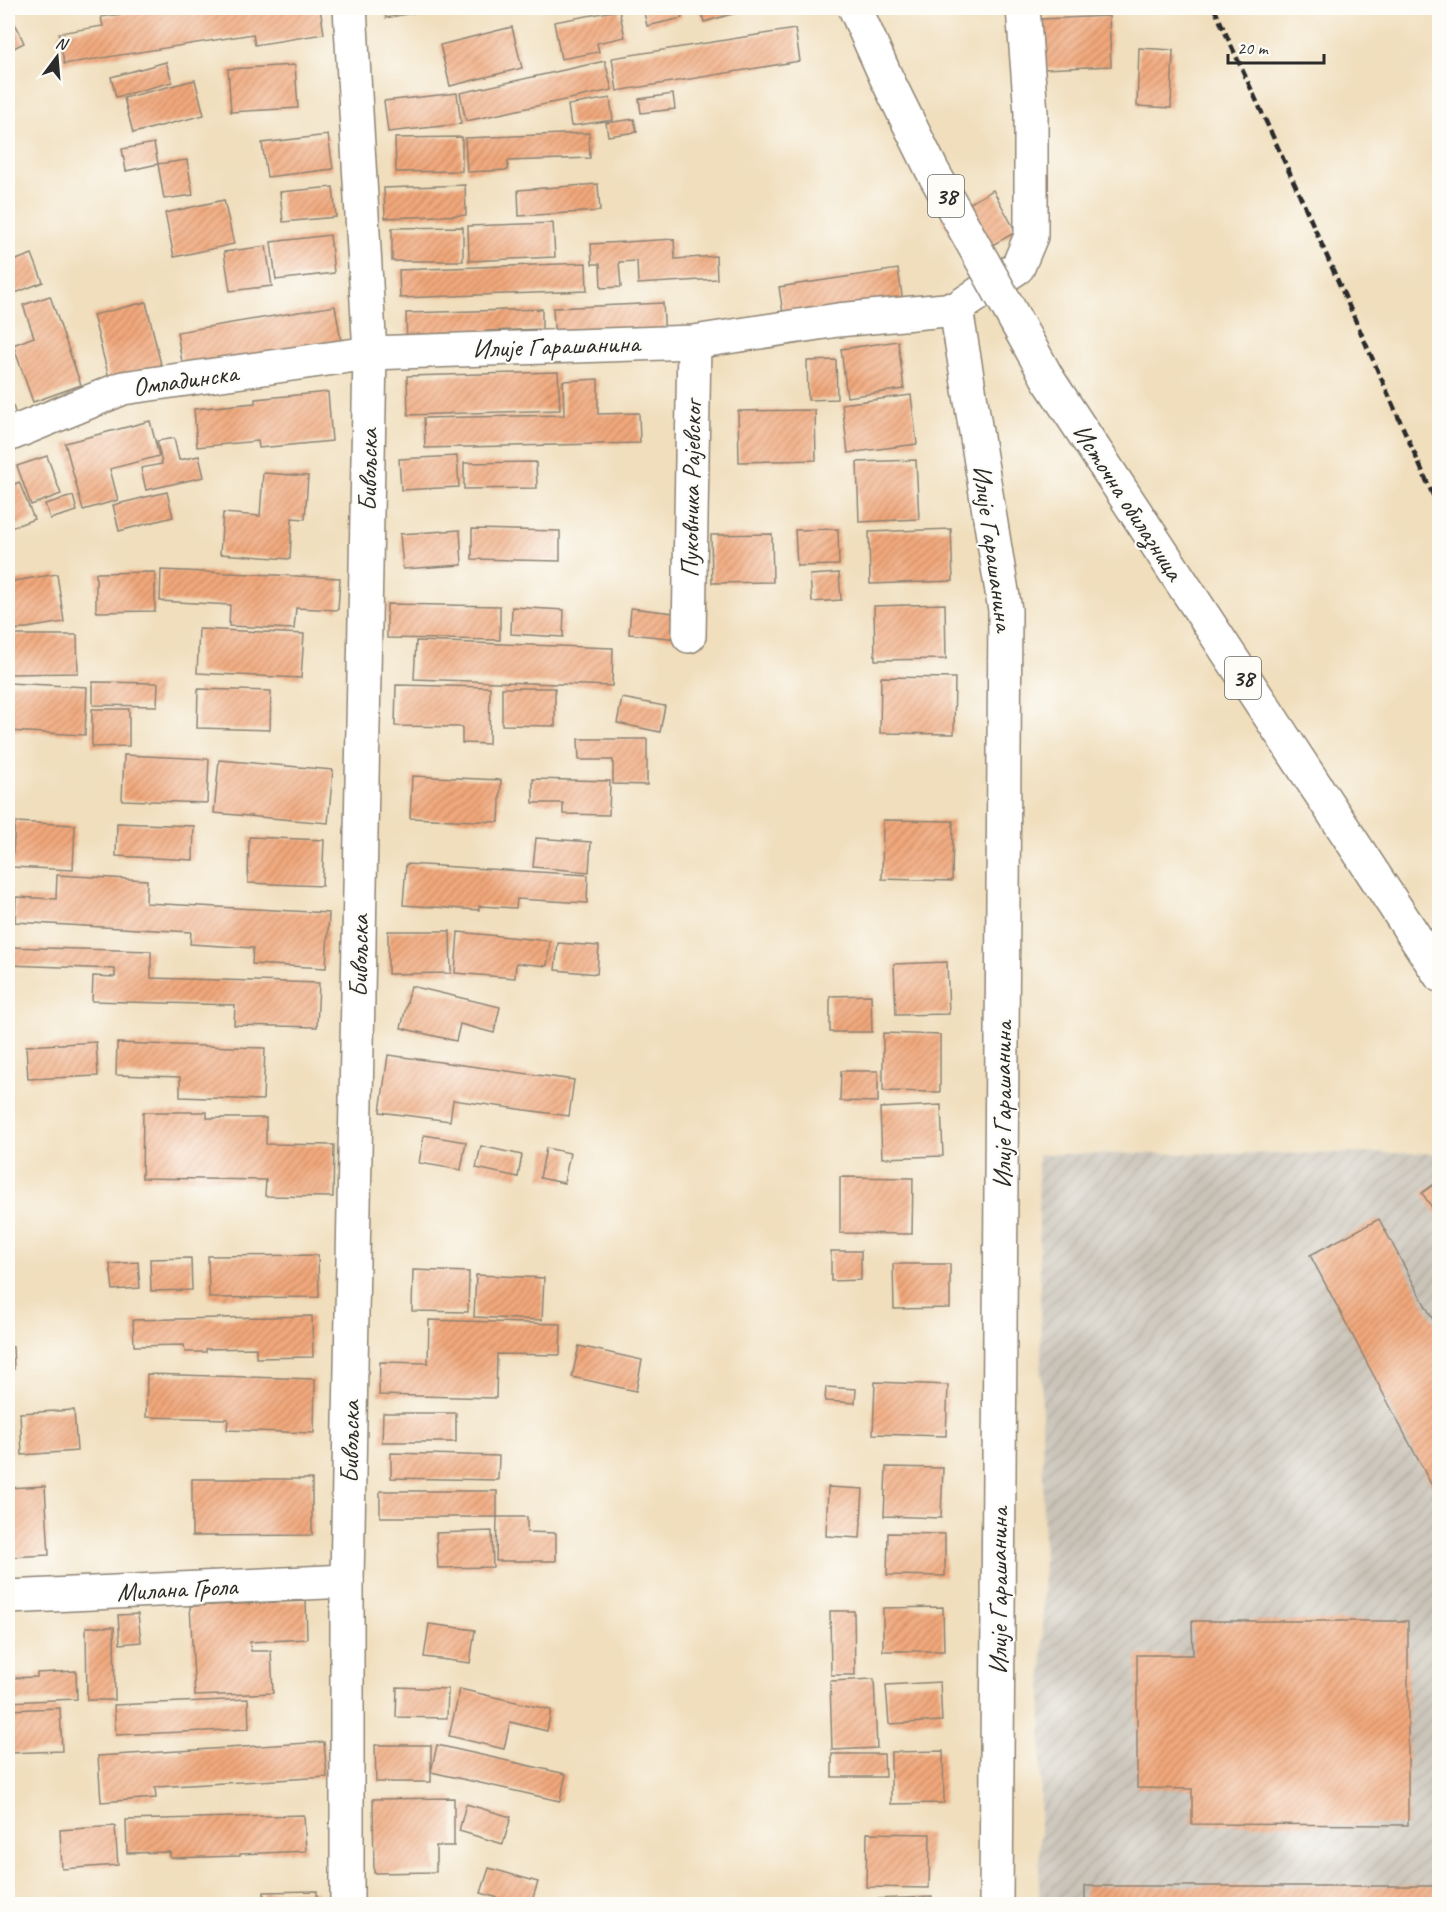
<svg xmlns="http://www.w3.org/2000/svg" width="1447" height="1912" viewBox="0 0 1447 1912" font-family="Caveat,sans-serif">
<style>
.industrial{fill:url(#industrial-furrows)}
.building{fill:url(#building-hatch)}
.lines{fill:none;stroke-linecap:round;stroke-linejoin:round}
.street-casing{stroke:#8e8474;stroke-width:36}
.primary-casing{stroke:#8e8474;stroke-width:36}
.street{stroke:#fff;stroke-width:33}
.primary{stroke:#fff;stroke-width:33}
.rail{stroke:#2b2b2b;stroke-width:4.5;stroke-dasharray:9 4.5;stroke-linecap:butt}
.primary-bridge-casing{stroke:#8e8474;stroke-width:36;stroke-linecap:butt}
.primary-bridge{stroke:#fff;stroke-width:33}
.labels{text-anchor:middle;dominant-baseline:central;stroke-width:4.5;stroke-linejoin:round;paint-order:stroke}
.shield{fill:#fdfcf7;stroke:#6a6a68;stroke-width:1.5}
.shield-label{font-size:24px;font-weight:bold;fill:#2b2b2b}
.street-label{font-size:26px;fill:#2b2b2b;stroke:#fdfcf7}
</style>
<defs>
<pattern id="industrial-furrows" width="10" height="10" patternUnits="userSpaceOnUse" patternTransform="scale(1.5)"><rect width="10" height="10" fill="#c9c3b8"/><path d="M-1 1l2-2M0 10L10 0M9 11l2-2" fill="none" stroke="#ada89e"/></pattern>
<pattern id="building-hatch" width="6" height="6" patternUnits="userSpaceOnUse" patternTransform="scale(1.5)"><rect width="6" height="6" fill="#f2a87b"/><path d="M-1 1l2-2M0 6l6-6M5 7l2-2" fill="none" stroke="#c48965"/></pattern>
</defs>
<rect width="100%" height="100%" fill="#fdfcf7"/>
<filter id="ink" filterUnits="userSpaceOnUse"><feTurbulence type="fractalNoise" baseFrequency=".0167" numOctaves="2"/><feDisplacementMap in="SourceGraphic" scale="12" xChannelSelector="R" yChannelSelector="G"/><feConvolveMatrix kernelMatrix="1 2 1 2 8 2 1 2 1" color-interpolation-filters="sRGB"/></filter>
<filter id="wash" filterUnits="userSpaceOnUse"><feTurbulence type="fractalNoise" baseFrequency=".008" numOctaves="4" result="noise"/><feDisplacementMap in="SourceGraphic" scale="24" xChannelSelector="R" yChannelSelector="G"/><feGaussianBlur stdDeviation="1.35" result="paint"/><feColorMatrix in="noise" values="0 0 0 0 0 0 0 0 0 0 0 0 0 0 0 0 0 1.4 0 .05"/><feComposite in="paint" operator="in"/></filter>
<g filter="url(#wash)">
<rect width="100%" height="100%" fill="#f0debc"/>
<polygon class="industrial" points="1439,1153 1439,1904 1039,1904 1044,1557 1038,1154"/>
<g id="blocks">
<g class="building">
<polygon points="162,8 320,8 324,34 255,45 253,34 64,64 59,33 103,26 101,17"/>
<polygon points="384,8 434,8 434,9 386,18"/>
<polygon points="643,8 680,8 682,18 647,26"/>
<polygon points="700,8 745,8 746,10 704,22"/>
<polygon points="1116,8 1166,8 1166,10 1116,13"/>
<polygon points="8,9 24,43 8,51"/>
<polygon points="619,10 625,37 597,43 599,52 561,59 554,22"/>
<polygon points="1109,16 1111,66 1043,69 1041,19"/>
<polygon points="512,27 522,68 450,86 440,45"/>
<polygon points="795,29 800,61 617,91 612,58"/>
<polygon points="1139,48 1173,50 1171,108 1137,106"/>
<polygon points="605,61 612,90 466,121 460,93"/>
<polygon points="166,62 172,82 116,97 111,77"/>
<polygon points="295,65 298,108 231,112 228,69"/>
<polygon points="195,80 204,115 133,133 124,98"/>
<polygon points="457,93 461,124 388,132 384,101"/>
<polygon points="673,94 675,109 641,113 639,99"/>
<polygon points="610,98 613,120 571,126 568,105"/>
<polygon points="634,119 637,132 608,136 606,123"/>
<polygon points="589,133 590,158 508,161 508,170 467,172 465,138"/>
<polygon points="328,135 333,169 267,177 262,143"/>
<polygon points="462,137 462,171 396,172 395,138"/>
<polygon points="154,143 158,164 187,160 193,195 164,199 158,164 126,171 122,149"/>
<polygon points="598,184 600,211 519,216 518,190"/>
<polygon points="465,185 466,215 385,218 384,188"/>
<polygon points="333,187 336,217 283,222 280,192"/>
<polygon points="993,190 1016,232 965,260 942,219"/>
<polygon points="224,200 234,244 174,257 165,213"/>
<polygon points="553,223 555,257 469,261 468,226"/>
<polygon points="463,227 463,261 392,261 392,228"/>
<polygon points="330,235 334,273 276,280 271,242"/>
<polygon points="674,239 675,259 716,256 717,279 638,284 637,261 619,262 621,287 601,288 600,264 592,264 591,244"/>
<polygon points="266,246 272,286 230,291 224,252"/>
<polygon points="32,254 43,282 8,296 8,263"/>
<polygon points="586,263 587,291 400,298 399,270"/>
<polygon points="898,269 903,302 784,320 779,287"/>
<polygon points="50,296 81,385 33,402 13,345 34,337 23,305"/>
<polygon points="146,302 162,369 110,382 93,315"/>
<polygon points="663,303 665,338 555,343 553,308"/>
<polygon points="335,306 341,341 183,368 177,332"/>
<polygon points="542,309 542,329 487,331 488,345 407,348 406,313"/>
<polygon points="898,341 904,389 847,397 841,349"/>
<polygon points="836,360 837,399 808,400 807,361"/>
<polygon points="558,372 560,410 408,415 407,376"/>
<polygon points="598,379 598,414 639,413 640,443 425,448 424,418 564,415 563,381"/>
<polygon points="8,391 17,418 8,421"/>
<polygon points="328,392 332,441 259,448 258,441 197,447 194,409 255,403 255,399"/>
<polygon points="911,395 917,444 848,453 842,404"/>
<polygon points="815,410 816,460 739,462 738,411"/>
<polygon points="150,421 159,456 110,469 118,500 83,510 65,443"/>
<polygon points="174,438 179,460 199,456 204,477 146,490 141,468 162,464 157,441"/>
<polygon points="47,456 61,494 31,505 17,466"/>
<polygon points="457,456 459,487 401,490 399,459"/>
<polygon points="916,460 919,519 859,522 857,462"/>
<polygon points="536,462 537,488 464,489 464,463"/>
<polygon points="263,473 308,476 305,519 292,518 290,559 220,554 223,513 260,516"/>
<polygon points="19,482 34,519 8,529 8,487"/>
<polygon points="167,492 173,517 119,531 113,505"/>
<polygon points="73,496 77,511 50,519 45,504"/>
<polygon points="472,529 560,531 560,561 472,559"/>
<polygon points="838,529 839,565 797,566 795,530"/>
<polygon points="951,529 953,581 870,584 869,532"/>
<polygon points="460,530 462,565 403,569 400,534"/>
<polygon points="772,534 773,582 712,583 711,535"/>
<polygon points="161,570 340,578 338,610 296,608 294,629 229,626 230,605 160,601"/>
<polygon points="155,572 155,611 96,612 96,573"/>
<polygon points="839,573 841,600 812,602 810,575"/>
<polygon points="57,574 64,622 8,631 8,582"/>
<polygon points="387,604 500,606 500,640 387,638"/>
<polygon points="945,604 946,659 875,660 874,606"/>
<polygon points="512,607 564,610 563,637 511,634"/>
<polygon points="631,608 682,614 679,639 629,634"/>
<polygon points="199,629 304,634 301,678 197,673"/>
<polygon points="8,635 77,635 78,673 8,674"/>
<polygon points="416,641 613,648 612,686 414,679"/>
<polygon points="881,677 955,678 954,734 880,733"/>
<polygon points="93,682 158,683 157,706 93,705"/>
<polygon points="8,683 87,687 85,735 8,731"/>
<polygon points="396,685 490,687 489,744 462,743 462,727 395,726"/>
<polygon points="502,688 555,688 555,726 502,725"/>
<polygon points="198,689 271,691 270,730 197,728"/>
<polygon points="622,698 665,706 660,732 617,723"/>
<polygon points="92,709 129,709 129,746 92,747"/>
<polygon points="578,739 647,739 647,785 613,784 613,760 579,760"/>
<polygon points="124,755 209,759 207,803 122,800"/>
<polygon points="219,760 333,770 328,823 214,813"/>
<polygon points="412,776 501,780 499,822 410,818"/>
<polygon points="533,779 610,781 609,815 563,814 563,803 533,803"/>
<polygon points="883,820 953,821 952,881 882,879"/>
<polygon points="15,822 75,825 73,870 12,867"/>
<polygon points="117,823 194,826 193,860 116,856"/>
<polygon points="249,837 324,840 322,886 248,883"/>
<polygon points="536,838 591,842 589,872 533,867"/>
<polygon points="406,864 588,875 587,903 517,899 516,908 479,906 479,910 403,905"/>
<polygon points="57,875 147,880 146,903 329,913 326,968 252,964 253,948 190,944 191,932 15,922 16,897 56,899"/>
<polygon points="388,931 450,931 451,973 388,974"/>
<polygon points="458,932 550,941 547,966 516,963 515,978 455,973"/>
<polygon points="558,943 599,946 597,974 555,970"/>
<polygon points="8,947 151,951 151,978 319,983 317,1027 234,1025 235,1005 92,1001 93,976 115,977 115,969 8,965"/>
<polygon points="947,962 949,1014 896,1015 894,964"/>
<polygon points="411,986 500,1007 494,1033 460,1024 456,1041 401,1028"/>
<polygon points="871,995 872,1032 830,1032 830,996"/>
<polygon points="883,1033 940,1035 940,1092 883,1091"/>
<polygon points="96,1042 98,1076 28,1079 26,1046"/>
<polygon points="117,1043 265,1048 263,1100 180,1097 180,1077 116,1075"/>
<polygon points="388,1055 574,1080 569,1116 453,1100 450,1121 380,1112"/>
<polygon points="841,1071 878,1071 878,1102 840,1101"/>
<polygon points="941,1105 943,1156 882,1158 880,1108"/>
<polygon points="143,1112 207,1112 207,1118 266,1118 266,1144 334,1145 333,1197 265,1196 266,1180 142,1178"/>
<polygon points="424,1135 466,1142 461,1170 419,1163"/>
<polygon points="481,1146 522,1155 518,1177 476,1168"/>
<polygon points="546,1148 570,1153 564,1183 540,1178"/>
<polygon points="840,1177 913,1178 912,1234 840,1233"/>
<polygon points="1440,1180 1440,1219 1422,1193"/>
<polygon points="1379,1219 1440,1333 1440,1501 1310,1255"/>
<polygon points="831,1251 861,1251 861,1280 831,1281"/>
<polygon points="318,1255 319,1297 209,1298 208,1256"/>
<polygon points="191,1258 192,1290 151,1291 150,1259"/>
<polygon points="138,1262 140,1288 113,1290 110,1264"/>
<polygon points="893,1264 950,1264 950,1308 894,1309"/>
<polygon points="413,1270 469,1272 468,1312 412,1311"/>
<polygon points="476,1275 544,1278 542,1320 474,1317"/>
<polygon points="312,1316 313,1357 256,1358 256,1348 206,1349 206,1352 185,1352 184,1345 134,1346 133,1320"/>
<polygon points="429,1320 561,1324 560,1355 497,1354 496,1398 379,1395 380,1362 428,1363"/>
<polygon points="579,1346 642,1360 636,1391 572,1377"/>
<polygon points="13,1347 14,1369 8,1369 8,1348"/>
<polygon points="147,1374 315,1379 314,1433 227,1430 228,1419 146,1417"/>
<polygon points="875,1382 948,1385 946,1436 873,1434"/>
<polygon points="826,1387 856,1389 855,1403 825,1401"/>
<polygon points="74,1410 77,1451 22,1455 20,1413"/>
<polygon points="383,1413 456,1413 456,1442 382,1442"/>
<polygon points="391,1453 499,1456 498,1480 391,1478"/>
<polygon points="886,1467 943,1468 941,1518 884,1516"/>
<polygon points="192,1479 312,1479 312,1535 192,1536"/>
<polygon points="45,1486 49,1555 8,1557 8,1488"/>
<polygon points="828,1487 863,1489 860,1538 826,1536"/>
<rect x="380" y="1491" width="117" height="26"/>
<polygon points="497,1517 527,1517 527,1532 556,1533 556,1561 496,1561"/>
<polygon points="492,1531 493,1567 438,1568 436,1533"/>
<polygon points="888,1533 945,1534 945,1576 887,1575"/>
<polygon points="306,1601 307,1639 250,1642 251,1651 271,1651 273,1693 195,1696 190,1606"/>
<polygon points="943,1607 944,1651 883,1651 883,1608"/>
<polygon points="830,1611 854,1611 855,1675 831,1675"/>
<polygon points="138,1614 141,1642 120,1644 118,1615"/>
<polygon points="1192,1621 1408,1621 1408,1825 1192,1824 1192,1789 1137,1788 1137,1655 1193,1655"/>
<polygon points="429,1624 475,1630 470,1663 424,1657"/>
<polygon points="86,1627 114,1627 115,1700 87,1700"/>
<polygon points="76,1671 77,1699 8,1702 8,1678 37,1677 37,1673"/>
<polygon points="874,1679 877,1748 832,1750 830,1681"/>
<polygon points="940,1682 942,1721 889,1724 886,1685"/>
<polygon points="397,1687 448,1689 447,1718 396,1717"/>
<polygon points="460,1689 551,1710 547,1731 510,1722 504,1749 449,1736"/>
<polygon points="248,1699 249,1729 116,1735 114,1705"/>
<polygon points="60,1708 62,1751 8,1753 8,1710"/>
<polygon points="324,1742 327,1777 155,1787 156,1798 101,1802 98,1756"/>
<polygon points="375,1745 431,1745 431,1772 437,1745 566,1774 560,1801 431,1772 431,1782 376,1782"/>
<polygon points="943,1751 944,1803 891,1804 891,1752"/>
<polygon points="832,1754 884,1754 885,1777 832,1777"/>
<polygon points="454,1798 454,1846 436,1846 436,1872 374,1873 373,1799"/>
<polygon points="466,1804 511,1817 503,1844 459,1831"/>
<polygon points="304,1815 306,1851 240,1854 240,1856 170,1858 170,1852 127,1853 126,1820"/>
<polygon points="115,1826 118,1865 62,1869 60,1830"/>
<polygon points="867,1833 930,1834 929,1888 866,1887"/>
<polygon points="489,1868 538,1882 531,1904 519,1904 481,1893"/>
<rect x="1085" y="1886" width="351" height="18"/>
<polygon points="317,1891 317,1904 264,1904 264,1892"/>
<polygon points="932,1897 932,1904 872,1904 872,1899"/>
<rect x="824" y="1898" width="35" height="6"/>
<polygon points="394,1901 416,1903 416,1904 394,1904"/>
</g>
</g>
</g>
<g filter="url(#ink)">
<use href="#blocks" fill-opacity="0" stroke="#8e8474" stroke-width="1.5"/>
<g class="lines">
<defs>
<g id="street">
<polyline points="956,309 1005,610 996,1904"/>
<polyline points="8,435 123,388 370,353 694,342 838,320 956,309 1018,267 1031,236 1031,113 1023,8"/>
<polyline points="689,636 694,342"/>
<polyline points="8,1597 347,1581"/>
<polyline points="347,1904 347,1581 370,353 350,8"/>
</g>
<polyline id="primary" points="1048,379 1440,975"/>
</defs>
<use href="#street" class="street-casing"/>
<use href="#primary" class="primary-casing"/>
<use href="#street" class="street"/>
<use href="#primary" class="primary"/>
<polyline class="rail" points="1214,8 1302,200 1440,511"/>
<defs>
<polyline id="primary-bridge" points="855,8 886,77 932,170 1048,379"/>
</defs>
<use href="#primary-bridge" class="primary-bridge-casing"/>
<use href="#primary-bridge" class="primary-bridge"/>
</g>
</g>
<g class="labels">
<g class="shield">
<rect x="928" y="175" width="36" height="42" rx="4.5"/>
<rect x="1225" y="657" width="36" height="42" rx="4.5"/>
</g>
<g class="shield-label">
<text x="946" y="196">38</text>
<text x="1243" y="678">38</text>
</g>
<g class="street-label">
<text transform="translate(556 346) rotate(-2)">Илије Гарашанина</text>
<text transform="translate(185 380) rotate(-8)">Омладинска</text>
<text transform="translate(368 470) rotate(-89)">Бивољска</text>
<text transform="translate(691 489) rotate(-89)">Пуковника Рајевског</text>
<text transform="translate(1128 502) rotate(57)">Источна обилазница</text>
<text transform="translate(993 548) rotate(82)">Илије Гарашанина</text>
<text transform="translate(359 956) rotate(-89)">Бивољска</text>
<text transform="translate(1002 1105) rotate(-90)">Илије Гарашанина</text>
<text transform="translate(350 1442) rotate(-89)">Бивољска</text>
<text transform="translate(177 1589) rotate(-3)">Милана Грола</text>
<text transform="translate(998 1591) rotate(-90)">Илије Гарашанина</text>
</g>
</g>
<rect width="1447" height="1912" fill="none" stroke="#fdfcf7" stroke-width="30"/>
<g transform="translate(57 57) rotate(16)" stroke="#fdfcf7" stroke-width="4.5" paint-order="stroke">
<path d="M0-4.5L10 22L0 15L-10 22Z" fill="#2b2b2b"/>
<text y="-9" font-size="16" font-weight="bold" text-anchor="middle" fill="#2b2b2b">N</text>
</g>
<path d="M1228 54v9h96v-9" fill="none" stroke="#2b2b2b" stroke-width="3"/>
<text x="1237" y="54" font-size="18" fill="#2b2b2b" stroke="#fdfcf7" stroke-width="4.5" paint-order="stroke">20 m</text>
</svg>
